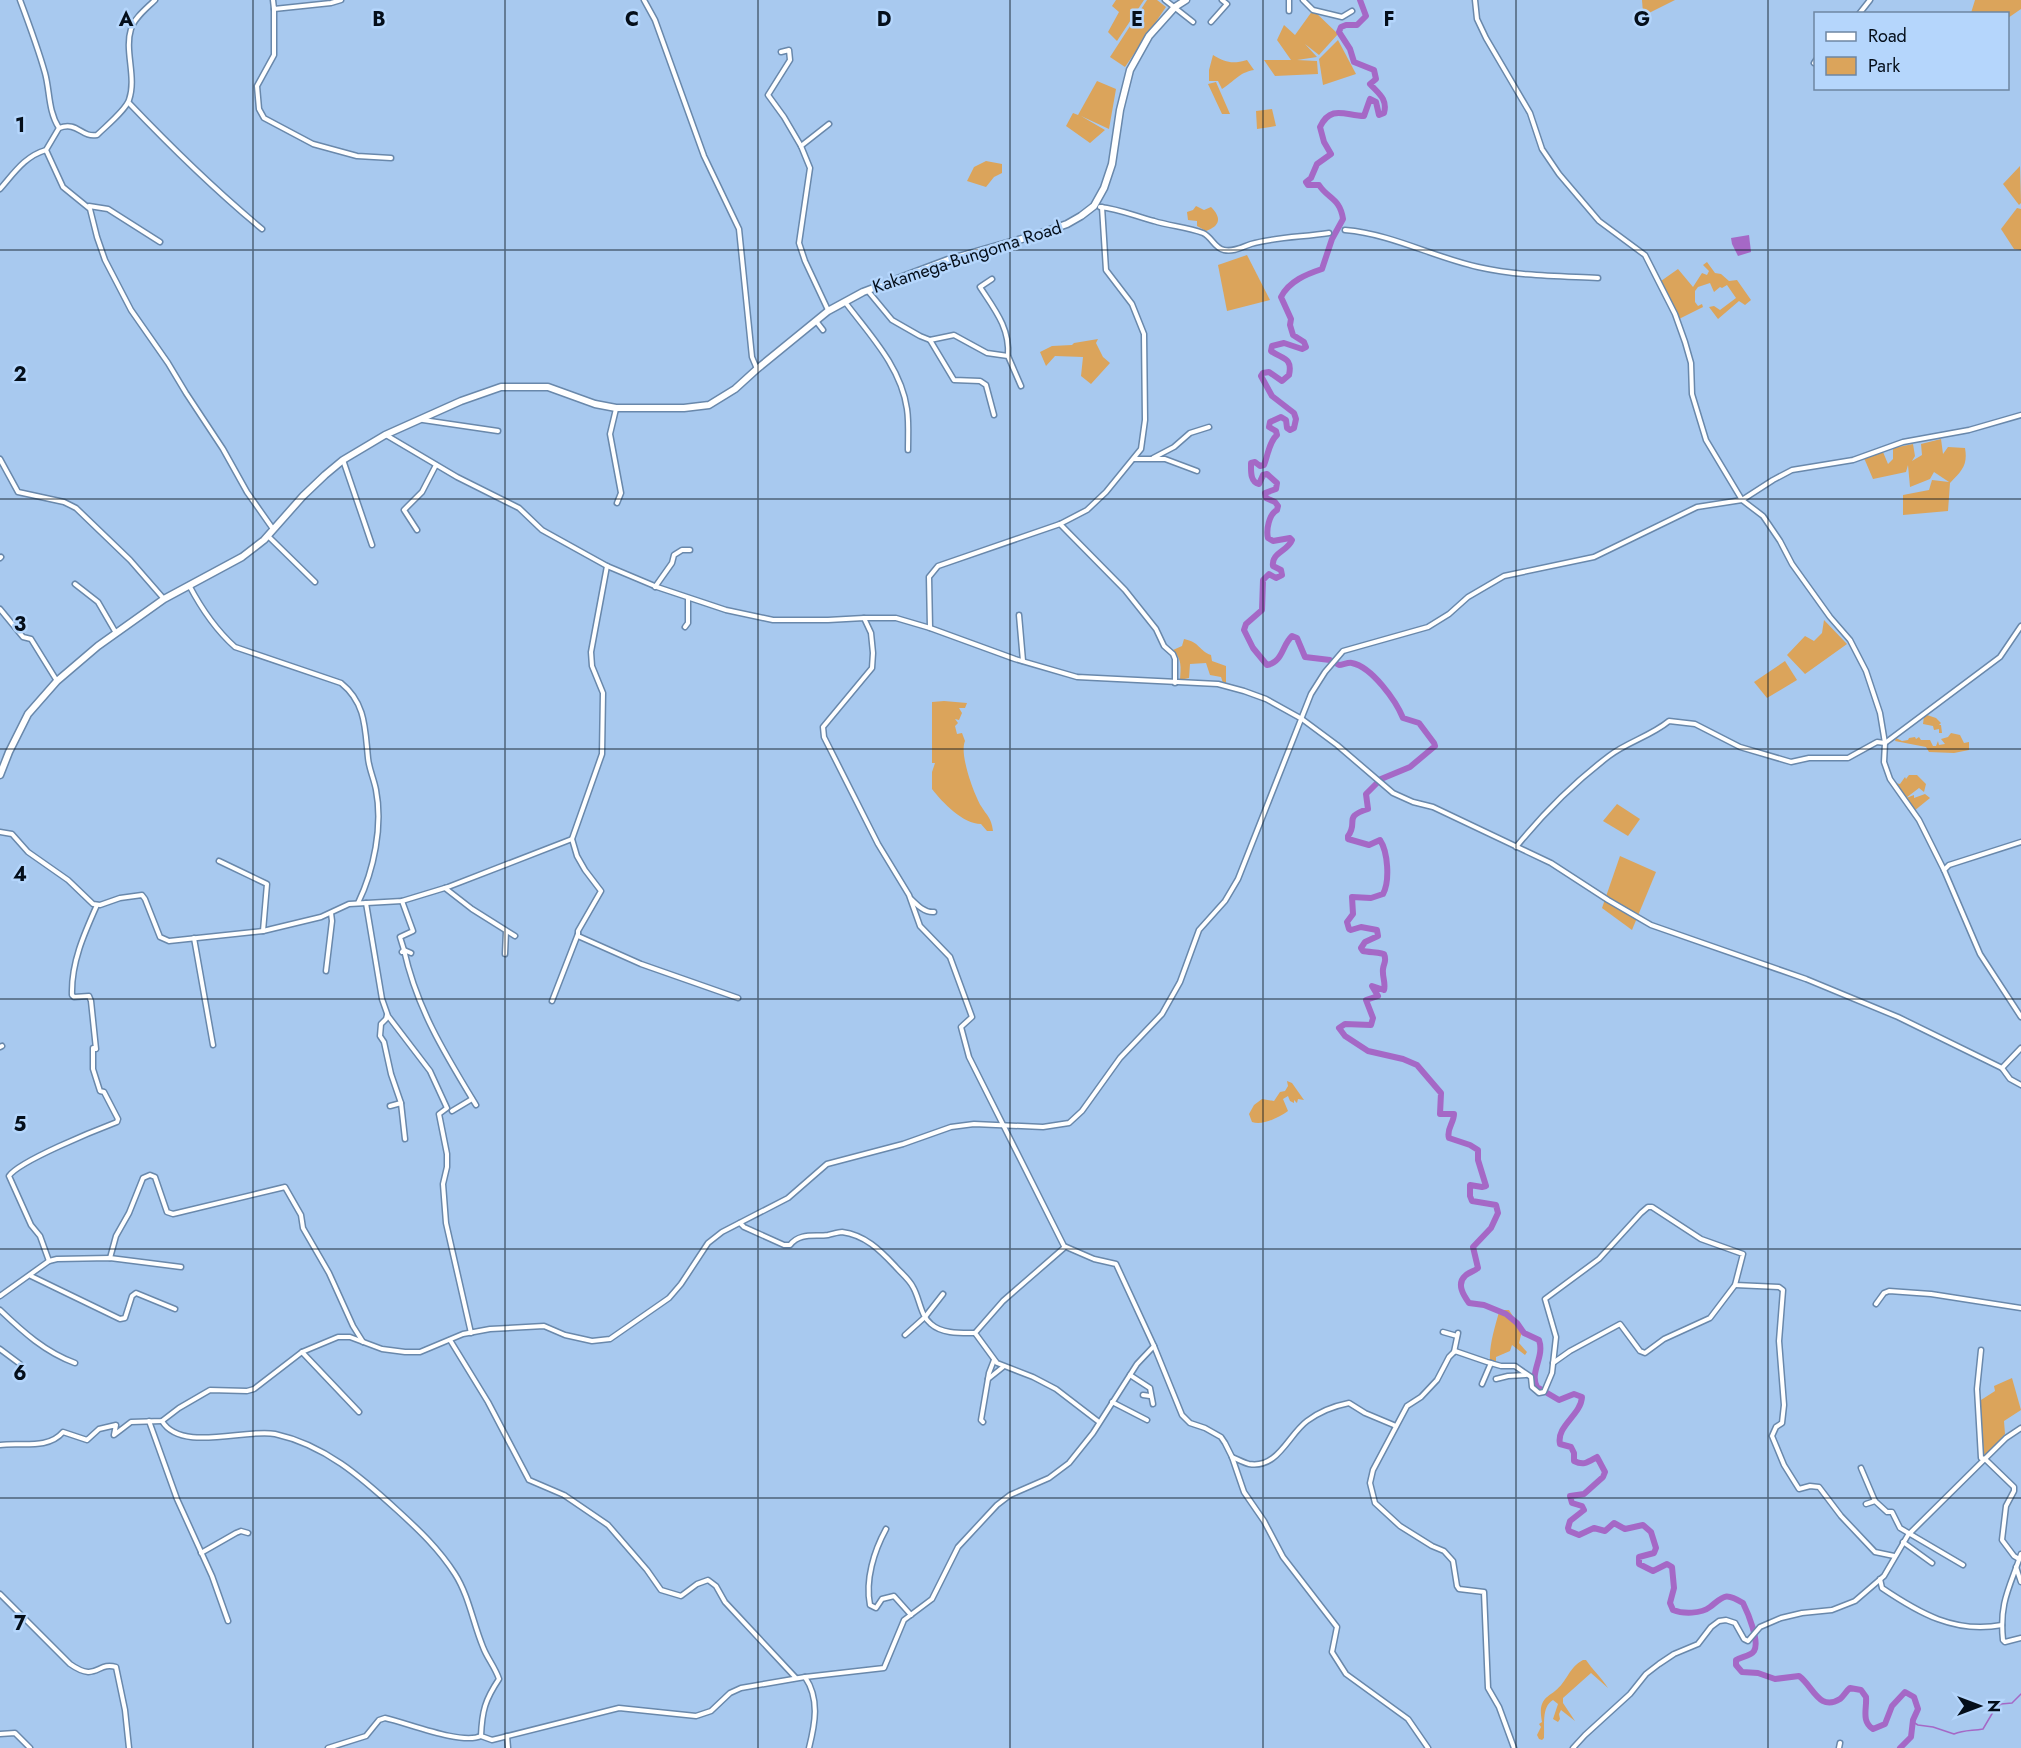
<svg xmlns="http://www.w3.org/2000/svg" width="2021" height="1748" viewBox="0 0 2021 1748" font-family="Jost,sans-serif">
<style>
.green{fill:#dba45b}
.water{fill:#a568c6}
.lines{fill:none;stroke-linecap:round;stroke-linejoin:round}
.stream{stroke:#a568c6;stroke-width:1.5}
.river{stroke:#a568c6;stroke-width:6}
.street-casing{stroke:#6988ab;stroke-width:7}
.primary-casing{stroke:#6988ab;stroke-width:9}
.street{stroke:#fff;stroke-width:4}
.primary{stroke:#fff;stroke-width:6}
.grid{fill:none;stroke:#040e1a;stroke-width:1.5;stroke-opacity:0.55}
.labels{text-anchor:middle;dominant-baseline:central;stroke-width:5;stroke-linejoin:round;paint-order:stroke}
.street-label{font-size:18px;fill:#040e1a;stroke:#b5d6fc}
.grid-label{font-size:20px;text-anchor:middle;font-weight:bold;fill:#040e1a;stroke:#b5d6fc;stroke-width:5;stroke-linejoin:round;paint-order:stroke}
</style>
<rect width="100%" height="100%" fill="#a8c9ef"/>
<g class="green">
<polygon points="1116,0 1144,0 1117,41 1108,32 1119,12 1112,6"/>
<polygon points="1147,0 1157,0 1166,7 1125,67 1110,57"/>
<polygon points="1642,0 1675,0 1645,15 1643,13"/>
<polygon points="1975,0 2021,0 2021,9 2008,18 2008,14 1971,13"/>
<polygon points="1313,10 1338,34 1319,55 1305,44 1317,57 1297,60 1317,61 1318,74 1275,76 1264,60 1291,60 1277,40 1284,25 1295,35"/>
<polygon points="1338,40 1356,74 1323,85 1319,59"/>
<path d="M1213,55C1226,63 1233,64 1247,60L1254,70C1238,73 1235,81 1222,89L1218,81H1209V70Z"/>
<polygon points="1097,81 1116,89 1109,129 1081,116 1105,130 1090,143 1066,126 1073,113 1078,115"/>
<polygon points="1216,82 1230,114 1222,114 1208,84"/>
<polygon points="1272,109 1276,126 1257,129 1256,111"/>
<polygon points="986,161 1002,164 1002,173 994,177 986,187 967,181 974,167"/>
<polygon points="2020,166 2021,203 2019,205 2003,184"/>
<path d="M1196,206L1204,210L1211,207C1222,218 1220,226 1206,231L1197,226V221L1188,220L1187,212L1193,210Z"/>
<polygon points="2017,208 2021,209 2021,250 2014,249 2001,229"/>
<polygon points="1247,255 1270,300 1227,311 1218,265"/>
<polygon points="1707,262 1715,273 1721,274 1729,281 1737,280 1751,300 1745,305 1739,301 1718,319 1709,307 1714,306 1720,310 1736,298 1727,285 1722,288 1720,287 1714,292 1710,283 1698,287 1695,291 1695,302 1698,306 1702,304 1703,307 1679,319 1661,281 1678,269 1693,287 1702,273 1707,275 1709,271 1703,265"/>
<polygon points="1098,339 1096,343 1103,357 1110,363 1091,384 1081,376 1083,357 1055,356 1046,366 1040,352 1052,346 1072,345 1074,343"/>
<path d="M1941,439L1943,454L1948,447L1965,448C1968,465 1962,471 1950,483L1948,511L1903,515V495L1929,490L1932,480L1949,482L1934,472L1930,479L1910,487L1908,465L1906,472L1873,479L1864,458L1883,452L1888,464L1893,459V448L1913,444L1915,456L1912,461L1922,455L1921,444Z"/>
<polygon points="1824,620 1847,644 1805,674 1787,655 1805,636 1814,641 1822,633"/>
<path d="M1184,639C1200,642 1199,651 1211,655L1212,661L1226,666V683H1223L1221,677L1210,675L1206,663L1190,664L1189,678L1180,680C1181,667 1182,659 1173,650L1182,646Z"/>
<polygon points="1785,661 1797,680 1767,698 1754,682"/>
<path d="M944,701L967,703L965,708H959L962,713L959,720L955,719L958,723L955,726L957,734L962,733L965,741C959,754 974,794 981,806C987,816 991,817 993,831H987L981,824C963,824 943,803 932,789V772L935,763H932V702Z"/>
<polygon points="1927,715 1936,718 1941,723 1939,725 1941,725 1942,733 1939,733 1939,729 1934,730 1933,726 1923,724 1924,716"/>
<polygon points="1951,733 1960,735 1964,743 1969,742 1969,750 1954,753 1929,752 1926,747 1895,741 1896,738 1902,741 1908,740 1909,738 1915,737 1916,739 1919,737 1921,740 1930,740 1933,746 1936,746 1938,741 1939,745 1945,744 1941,739 1948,737"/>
<polygon points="1909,775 1917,775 1926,784 1924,792 1919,788 1906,798 1914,795 1914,798 1925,794 1930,798 1914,811 1895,783 1900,784 1905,777 1906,779"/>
<polygon points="1617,804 1640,819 1628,836 1603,821"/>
<polygon points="1620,856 1656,872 1632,930 1602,908"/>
<path d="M1287,1081L1292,1083L1304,1100L1298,1099L1297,1103L1294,1100V1103L1290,1101L1288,1096L1283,1099L1288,1111C1278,1118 1262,1126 1252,1122L1249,1114L1254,1105L1262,1099L1274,1101L1280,1092L1285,1091L1288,1086Z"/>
<path d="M1503,1310H1509L1522,1331L1519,1343L1527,1352L1525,1355L1512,1345L1510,1351L1496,1357V1362L1490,1361C1489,1345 1495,1327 1499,1312Z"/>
<polygon points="2012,1378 2021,1410 2004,1421 2005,1434 1984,1458 1980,1411 1981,1400 1995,1391 1994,1386"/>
<path d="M1583,1660H1586C1592,1669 1601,1677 1608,1688L1591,1673L1563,1698V1703L1575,1721L1561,1710L1559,1714L1560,1719L1558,1722L1553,1719L1558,1704L1553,1700C1541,1707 1545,1726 1544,1738L1542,1740L1539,1739L1537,1735L1541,1727L1539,1724L1542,1722C1541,1716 1540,1709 1542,1704C1545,1697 1550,1695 1555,1691C1567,1682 1569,1667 1583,1660Z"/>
</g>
<polygon class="water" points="1749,235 1751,252 1738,256 1732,244 1731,238"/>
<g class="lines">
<path class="stream" d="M1913,1722L1918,1725L1933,1727L1954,1734C1964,1730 1972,1731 1983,1729L1996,1707L2001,1704L2012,1703L2021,1694"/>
<path class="river" d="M1360,0L1366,16L1357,25H1346L1341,27L1339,32L1350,49L1354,62L1374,70L1376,79L1370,84C1378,93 1388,99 1384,113L1379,115L1376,102L1370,99L1364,116C1346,116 1331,104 1320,127L1324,142L1331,154L1317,164L1311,178L1306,182L1308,185H1319C1328,199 1340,198 1343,219L1332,239L1322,269C1307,274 1289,281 1281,297L1291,319L1290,325L1293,335L1304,342L1306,347L1302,349L1284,343L1272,346L1271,351C1282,359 1293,357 1289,375L1282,381L1269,372L1263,373L1261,376L1272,396L1294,413L1296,419L1294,428L1290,430L1287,428L1286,420L1281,417L1270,422L1269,427L1276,431L1277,435C1269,442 1268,455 1264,465L1260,466L1255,462L1251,463C1251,471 1250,482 1259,484L1263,475L1267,474L1277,483L1276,489L1265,493L1266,498L1275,502L1278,506L1277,510C1269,514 1266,530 1268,538L1273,541L1290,538L1292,540C1288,551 1271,553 1273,566L1281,570L1282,575L1276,578L1269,574L1263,580L1262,610L1246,624L1244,630L1253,648L1267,665C1283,662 1282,645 1292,636L1297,638L1305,657L1330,660L1339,665C1343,665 1348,662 1352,663C1372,667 1396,701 1403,718L1419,723L1434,743L1435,746L1410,767L1381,779L1366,794L1368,809C1342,817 1359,822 1348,836V839L1369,845L1380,840C1388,852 1390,881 1383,894L1371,898L1352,897L1353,914L1347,922L1349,929L1351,930L1361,927L1377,930L1378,936L1365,942L1361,948L1363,951C1367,952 1383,953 1384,954C1387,961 1384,962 1383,969C1382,977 1386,983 1384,990L1372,986L1378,996L1366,1000L1373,1018L1371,1025L1345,1024L1339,1028L1345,1036L1368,1051L1403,1059L1417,1065L1441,1093L1440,1114H1454C1454,1123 1446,1129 1449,1138L1470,1145L1478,1150V1160L1486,1186L1482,1187L1470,1185V1196L1472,1201L1496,1205L1498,1213L1491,1228L1473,1247L1478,1268C1474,1272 1468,1272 1465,1276C1456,1284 1464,1296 1469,1303L1484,1305L1506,1314L1517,1323L1524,1333L1539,1340C1545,1357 1529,1372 1537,1387L1559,1400L1574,1394L1582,1397C1581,1415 1556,1426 1560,1444L1571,1447L1574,1453V1461C1584,1466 1588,1462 1597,1457L1605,1472L1603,1477L1584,1494L1570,1496L1572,1503L1582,1506L1584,1510L1570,1521L1568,1528L1569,1531L1579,1535L1594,1528L1605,1531L1614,1523L1625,1529L1643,1525L1651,1532L1656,1548L1654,1553L1639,1557V1564L1653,1571L1667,1564L1672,1567L1674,1588L1670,1603L1673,1610C1683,1614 1701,1614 1710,1607C1724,1596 1725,1592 1743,1603C1748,1613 1760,1642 1754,1651C1751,1656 1741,1657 1736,1660V1665L1742,1672L1758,1673L1775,1679L1799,1676C1813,1686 1819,1712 1840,1699C1844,1696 1846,1691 1850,1688L1861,1690L1866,1697C1867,1709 1861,1721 1873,1729L1885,1724L1892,1706L1905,1692L1914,1697L1918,1709L1913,1720L1911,1737L1900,1748"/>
<defs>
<g id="street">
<path d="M20,0C29,24 38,48 45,73C50,91 48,111 59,128"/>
<polyline points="273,0 274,9 331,3 341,0"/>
<polyline points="644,0 655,20 704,156 739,229 752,357 757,369"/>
<polyline points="1165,0 1193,22"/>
<polyline points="1303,0 1313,10 1342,17 1352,11"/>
<polyline points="1475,0 1477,19 1486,38 1530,113 1542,149 1559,174 1599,221 1645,255 1675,314 1685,342 1691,363 1692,394 1706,440 1742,500 1763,516 1780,541 1792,564 1830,617 1850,640 1866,671 1880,713 1885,743 1884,762 1890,779 1919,820 1944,870 1980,954 2021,1017"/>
<polyline points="274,9 274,55 257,86 259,109 264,118 313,144 357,156 391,158"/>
<polyline points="1289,11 1289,0"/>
<polyline points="1859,14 1870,0"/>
<polyline points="1211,22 1227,4 1222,0"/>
<polyline points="781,52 789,50 790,60 768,95 784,117 801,146 810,168 799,243 805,261 828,310"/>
<polyline points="1814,63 1816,60"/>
<path d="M129,103C171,147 215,190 262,229"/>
<polyline points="801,146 829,124"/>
<polyline points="46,150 63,187 90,209 97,237 105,260 131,310 168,363 186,393 223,449 247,492 273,529"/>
<path d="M0,189C14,173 25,156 46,150L59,128C78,121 81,138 97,135C106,126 125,111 129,100C137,77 124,51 131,29C134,18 147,8 155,0"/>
<polyline points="89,206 108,209 160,242"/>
<path d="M1100,207C1119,209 1135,216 1154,221C1170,226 1187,227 1203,233C1212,237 1214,248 1224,250C1234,252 1242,247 1251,244C1275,237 1303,237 1329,233"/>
<path d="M1345,230C1392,234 1433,257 1478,267C1518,276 1558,276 1598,278"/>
<path d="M992,279L980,287C995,310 1010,328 1008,356"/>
<polyline points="868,291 892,320 920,336 930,340 954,335 987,353 1008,356 1021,386"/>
<path d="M845,302C870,335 901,367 907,409C909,422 908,437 908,450"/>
<polyline points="816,321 823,330"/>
<polyline points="930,340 954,380 980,381 986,385 994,415"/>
<polyline points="616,409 610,434 621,493 617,503"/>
<polyline points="423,420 498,431"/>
<polyline points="386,435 457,477 519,508 542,530 607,566 657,587 726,610 773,620 828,620 864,618 871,633 873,653 872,668 823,727 824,737 878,844 909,895 920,926 950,957 972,1017 961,1027 969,1057 1064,1246 1094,1259 1116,1264 1154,1346 1182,1415 1190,1423 1205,1428 1221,1437 1225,1443 1232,1457 1244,1492 1264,1521 1283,1557 1337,1627 1332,1652 1346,1674 1408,1719 1428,1748"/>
<polyline points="1153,458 1174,447 1190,433 1209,427"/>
<polyline points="0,459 18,492 64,502 76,508 130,560 164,599"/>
<polyline points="1134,459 1165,459 1197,471"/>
<polyline points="343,460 372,545"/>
<polyline points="1060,524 1125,590 1156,629 1164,646 1173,654 1175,659 1175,683"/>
<polyline points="417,530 404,510 422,492 436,465"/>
<polyline points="268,536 315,582"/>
<polyline points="0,558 1,557"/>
<polyline points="607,566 591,652 592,666 603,693 602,754 572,839 577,856 585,870 601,891 578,931 578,936 641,964 738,998"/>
<polyline points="75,584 98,602 116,633"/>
<path d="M189,585C201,608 216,630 235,647L341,683C366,703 365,729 368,758C369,769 374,779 376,790C383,826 374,870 358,903"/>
<polyline points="655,587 672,563 674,555 682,550 690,550"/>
<polyline points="0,609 23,637 31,639 57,681"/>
<polyline points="1019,615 1023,661"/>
<polyline points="864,618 896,618 930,628 1015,659 1077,677 1218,684 1244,691 1266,699 1302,719 1337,745 1393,793 1413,802 1433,807 1551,863 1608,900 1651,925 1806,979 1898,1017 2002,1068"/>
<polyline points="685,627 688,623 688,598"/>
<polyline points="930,628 929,577 938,566 1060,524 1087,510 1106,492 1141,449 1145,420 1144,334 1132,304 1106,270 1102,207"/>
<polyline points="0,832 12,834 28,852 68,880 93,904 100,905 120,898 142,895 145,899 160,937 169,941 263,931 321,917 349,904 402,901 448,887 572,839"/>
<path d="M1516,847C1542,815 1576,781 1609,756C1627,742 1651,736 1669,721L1695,724L1740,747L1791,762L1809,758H1848L1877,742L1885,743L2000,657L2021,626"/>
<polyline points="219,861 267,884 263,931"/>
<polyline points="1944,870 1949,865 2021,842"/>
<polyline points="445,888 472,909 515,936"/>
<path d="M911,899C917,905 925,913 934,912"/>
<polyline points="402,901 413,931 400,937 404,950 411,953"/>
<polyline points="366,903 382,999 388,1016 430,1071 447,1108 439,1114 447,1154 447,1167 443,1184 446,1223 471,1333"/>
<polyline points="194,938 213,1045"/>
<path d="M402,952L404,950C417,1009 445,1054 476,1105"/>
<polyline points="505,954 506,931"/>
<polyline points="326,971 332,921 331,913"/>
<polyline points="552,1001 578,934"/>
<polyline points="387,1015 386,1019 381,1024 380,1036 384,1042 391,1074 401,1103 405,1139"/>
<polyline points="0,1047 2,1046"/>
<polyline points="2021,1048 2002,1068 2010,1079 2021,1085"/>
<polyline points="390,1106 401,1103"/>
<polyline points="452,1111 472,1099"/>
<path d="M740,1223L744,1227L784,1245H790C800,1232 815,1237 828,1235C833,1234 838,1232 842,1232C865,1235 880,1250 895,1266C901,1273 909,1279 913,1287C920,1299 920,1315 931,1324C942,1334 961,1333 975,1333"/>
<polyline points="1065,1247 1003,1301 975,1333 997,1363 1033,1377 1056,1389 1099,1422"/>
<polyline points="110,1258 116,1236 129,1213 143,1178 150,1175 155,1177 167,1212 173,1214 285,1187 301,1215 303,1228 329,1273 353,1326 363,1342"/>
<path d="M49,1261L40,1236L31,1225L9,1176C19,1161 96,1130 117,1122L118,1119L104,1092L100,1091L93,1069V1048L96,1049L91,1001L89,996L74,997L72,995C71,963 84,934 97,905"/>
<polyline points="31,1276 120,1319 125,1318 132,1296 136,1293 175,1309"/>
<polyline points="0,1296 49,1261 57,1259 110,1258 181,1267"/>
<polyline points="1876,1304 1884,1293 1889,1291 1931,1294 2021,1308"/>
<path d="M0,1310C23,1332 45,1352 75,1363"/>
<polyline points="1443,1332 1457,1336"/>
<polyline points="905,1335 925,1317 943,1294"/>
<polyline points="450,1340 488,1402 529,1480 564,1495 608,1525 647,1570 661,1590 681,1596 697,1584 708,1580 716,1586 725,1602 796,1678"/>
<polyline points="0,1349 20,1364"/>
<polyline points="1981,1350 1977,1389 1981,1458 1985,1459 2014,1487 2014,1491 2006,1506 2002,1540 2014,1556 2019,1559"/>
<polyline points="302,1352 359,1412"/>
<polyline points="1454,1352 1458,1333"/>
<polyline points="1553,1363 1570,1351 1620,1324 1640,1351 1645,1353 1664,1339 1710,1318 1735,1285"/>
<polyline points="1130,1375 1150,1388 1153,1404"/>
<polyline points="988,1379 1003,1367"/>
<polyline points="1496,1379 1508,1376 1526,1375"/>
<polyline points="1482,1384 1491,1363"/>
<polyline points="1143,1395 1150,1396"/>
<polyline points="1112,1402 1147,1420"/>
<polyline points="149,1421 177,1499 212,1576 228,1621"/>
<path d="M162,1421C181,1453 246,1428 275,1434C325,1445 361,1477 397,1510C419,1530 439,1549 455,1574C469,1596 473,1623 483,1647C487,1658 495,1667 499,1679C485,1700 482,1711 481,1736L492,1740L619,1708L696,1716L711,1711L730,1693L741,1688L805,1677L884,1668L904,1620L932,1599L958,1547L997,1505L1010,1495L1049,1478L1069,1463L1093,1433L1137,1364L1154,1346"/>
<polyline points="983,1422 981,1420 989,1373 994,1360"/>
<path d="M0,1445C20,1442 48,1450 63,1432L87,1440L99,1429L116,1425L114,1435L131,1422L162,1421L179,1408L210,1390L247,1391L254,1389L302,1352L338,1337H350L382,1349L405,1352H420L463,1334L490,1329L544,1326L565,1335L592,1341L610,1339L669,1298L681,1284L708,1243L722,1232L788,1198L827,1164L903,1144L951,1127L974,1124L1043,1127L1069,1123L1082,1111L1120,1058L1162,1014L1180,982L1199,930L1225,901L1238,879L1311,694L1325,672L1343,651L1428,627L1449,614L1468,597L1504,576L1594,557L1697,507L1742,500L1773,480L1792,470L1853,460L1903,442L1969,430L2021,415"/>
<path d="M1232,1457C1237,1459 1244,1463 1249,1464C1278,1469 1288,1435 1307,1421C1319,1412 1334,1406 1349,1403L1365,1413L1396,1426"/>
<polyline points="1861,1468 1875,1501"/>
<polyline points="1866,1504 1875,1501 1887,1512 1892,1512 1900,1528 1963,1565"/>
<path d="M886,1529C874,1551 865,1580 870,1605L876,1608L882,1599L894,1596L911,1615"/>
<polyline points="1903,1542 1932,1563"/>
<polyline points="201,1553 236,1533 241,1531 248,1533"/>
<path d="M2021,1554C2010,1587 1999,1602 2003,1640L2005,1642L2021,1638"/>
<polyline points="2016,1567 2021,1582"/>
<path d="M1880,1579L1882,1588C1919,1613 1955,1634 2002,1625"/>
<path d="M0,1594L70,1664C97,1683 97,1661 116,1667L125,1710L129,1748"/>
<path d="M805,1677C820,1699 815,1724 809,1748"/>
<polyline points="0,1734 15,1733 30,1748"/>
<polyline points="507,1736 508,1748"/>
<path d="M328,1748L366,1736L379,1720L385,1718C408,1723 461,1745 481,1736"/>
<polyline points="1514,1748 1499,1707 1488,1688 1484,1592 1459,1589 1457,1586 1453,1561 1444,1551 1432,1546 1400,1526 1375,1503 1370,1483 1373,1470 1407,1406 1421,1397 1437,1380 1449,1357 1455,1351 1487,1362 1501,1366 1515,1366 1531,1377 1532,1387 1539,1393 1544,1392 1552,1373 1556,1337 1545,1299 1599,1259 1641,1213 1648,1207 1652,1207 1701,1239 1743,1254 1735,1285 1779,1287 1783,1290 1779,1341 1784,1405 1782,1423 1776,1427 1772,1436 1784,1465 1799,1489 1810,1486 1819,1487 1841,1516 1875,1552 1894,1556"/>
<polyline points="1573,1748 1585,1735 1630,1694 1646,1674 1659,1664 1674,1654 1698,1644 1711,1627 1719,1621 1726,1620 1735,1623 1744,1639 1748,1641 1760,1627 1781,1618 1802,1613 1832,1610 1855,1601 1884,1576 1908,1535 2006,1438 2021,1428"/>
<polyline points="1839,1748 1840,1743"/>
</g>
<polyline id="primary" points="0,775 9,752 28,714 57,681 98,646 164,599 242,557 264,540 303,496 325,475 343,460 385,435 461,401 501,387 548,387 595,404 616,408 684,408 709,405 735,389 757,369 828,311 863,292 948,260 1036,235 1067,224 1081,216 1094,206 1104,188 1112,164 1120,110 1130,70 1149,36 1175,7 1186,0"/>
</defs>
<use href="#street" class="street-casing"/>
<use href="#primary" class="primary-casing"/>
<use href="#street" class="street"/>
<use href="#primary" class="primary"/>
</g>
<path class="grid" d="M253,0V1748M505,0V1748M758,0V1748M1010,0V1748M1263,0V1748M1516,0V1748M1768,0V1748M0,250H2021M0,499H2021M0,749H2021M0,999H2021M0,1249H2021M0,1498H2021"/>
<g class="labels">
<g class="street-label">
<text transform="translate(967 257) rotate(-18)">Kakamega-Bungoma Road</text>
</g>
</g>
<g class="grid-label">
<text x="126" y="26">A</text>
<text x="379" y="26">B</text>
<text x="632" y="26">C</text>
<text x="884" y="26">D</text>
<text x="1137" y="26">E</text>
<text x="1389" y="26">F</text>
<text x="1642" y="26">G</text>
<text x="20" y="132">1</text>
<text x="20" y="381">2</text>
<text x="20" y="631">3</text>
<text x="20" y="881">4</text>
<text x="20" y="1131">5</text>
<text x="20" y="1380">6</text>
<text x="20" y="1630">7</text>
</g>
<rect x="1814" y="12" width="195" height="78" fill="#b5d6fc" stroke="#6e86a2" stroke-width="1.5"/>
<rect x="1826" y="32" width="30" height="9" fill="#ffffff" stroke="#6e86a2" stroke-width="1.5"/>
<text x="1868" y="42" font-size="18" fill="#040e1a">Road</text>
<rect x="1826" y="57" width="30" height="18" fill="#dba45b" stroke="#6e86a2" stroke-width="1.5"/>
<text x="1868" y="72" font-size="18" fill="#040e1a">Park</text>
<g transform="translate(1979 1706) rotate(90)" stroke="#b5d6fc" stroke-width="4.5" paint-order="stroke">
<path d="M0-4.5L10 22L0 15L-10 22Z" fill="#040e1a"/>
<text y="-9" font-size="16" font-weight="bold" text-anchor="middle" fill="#040e1a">N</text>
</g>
</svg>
